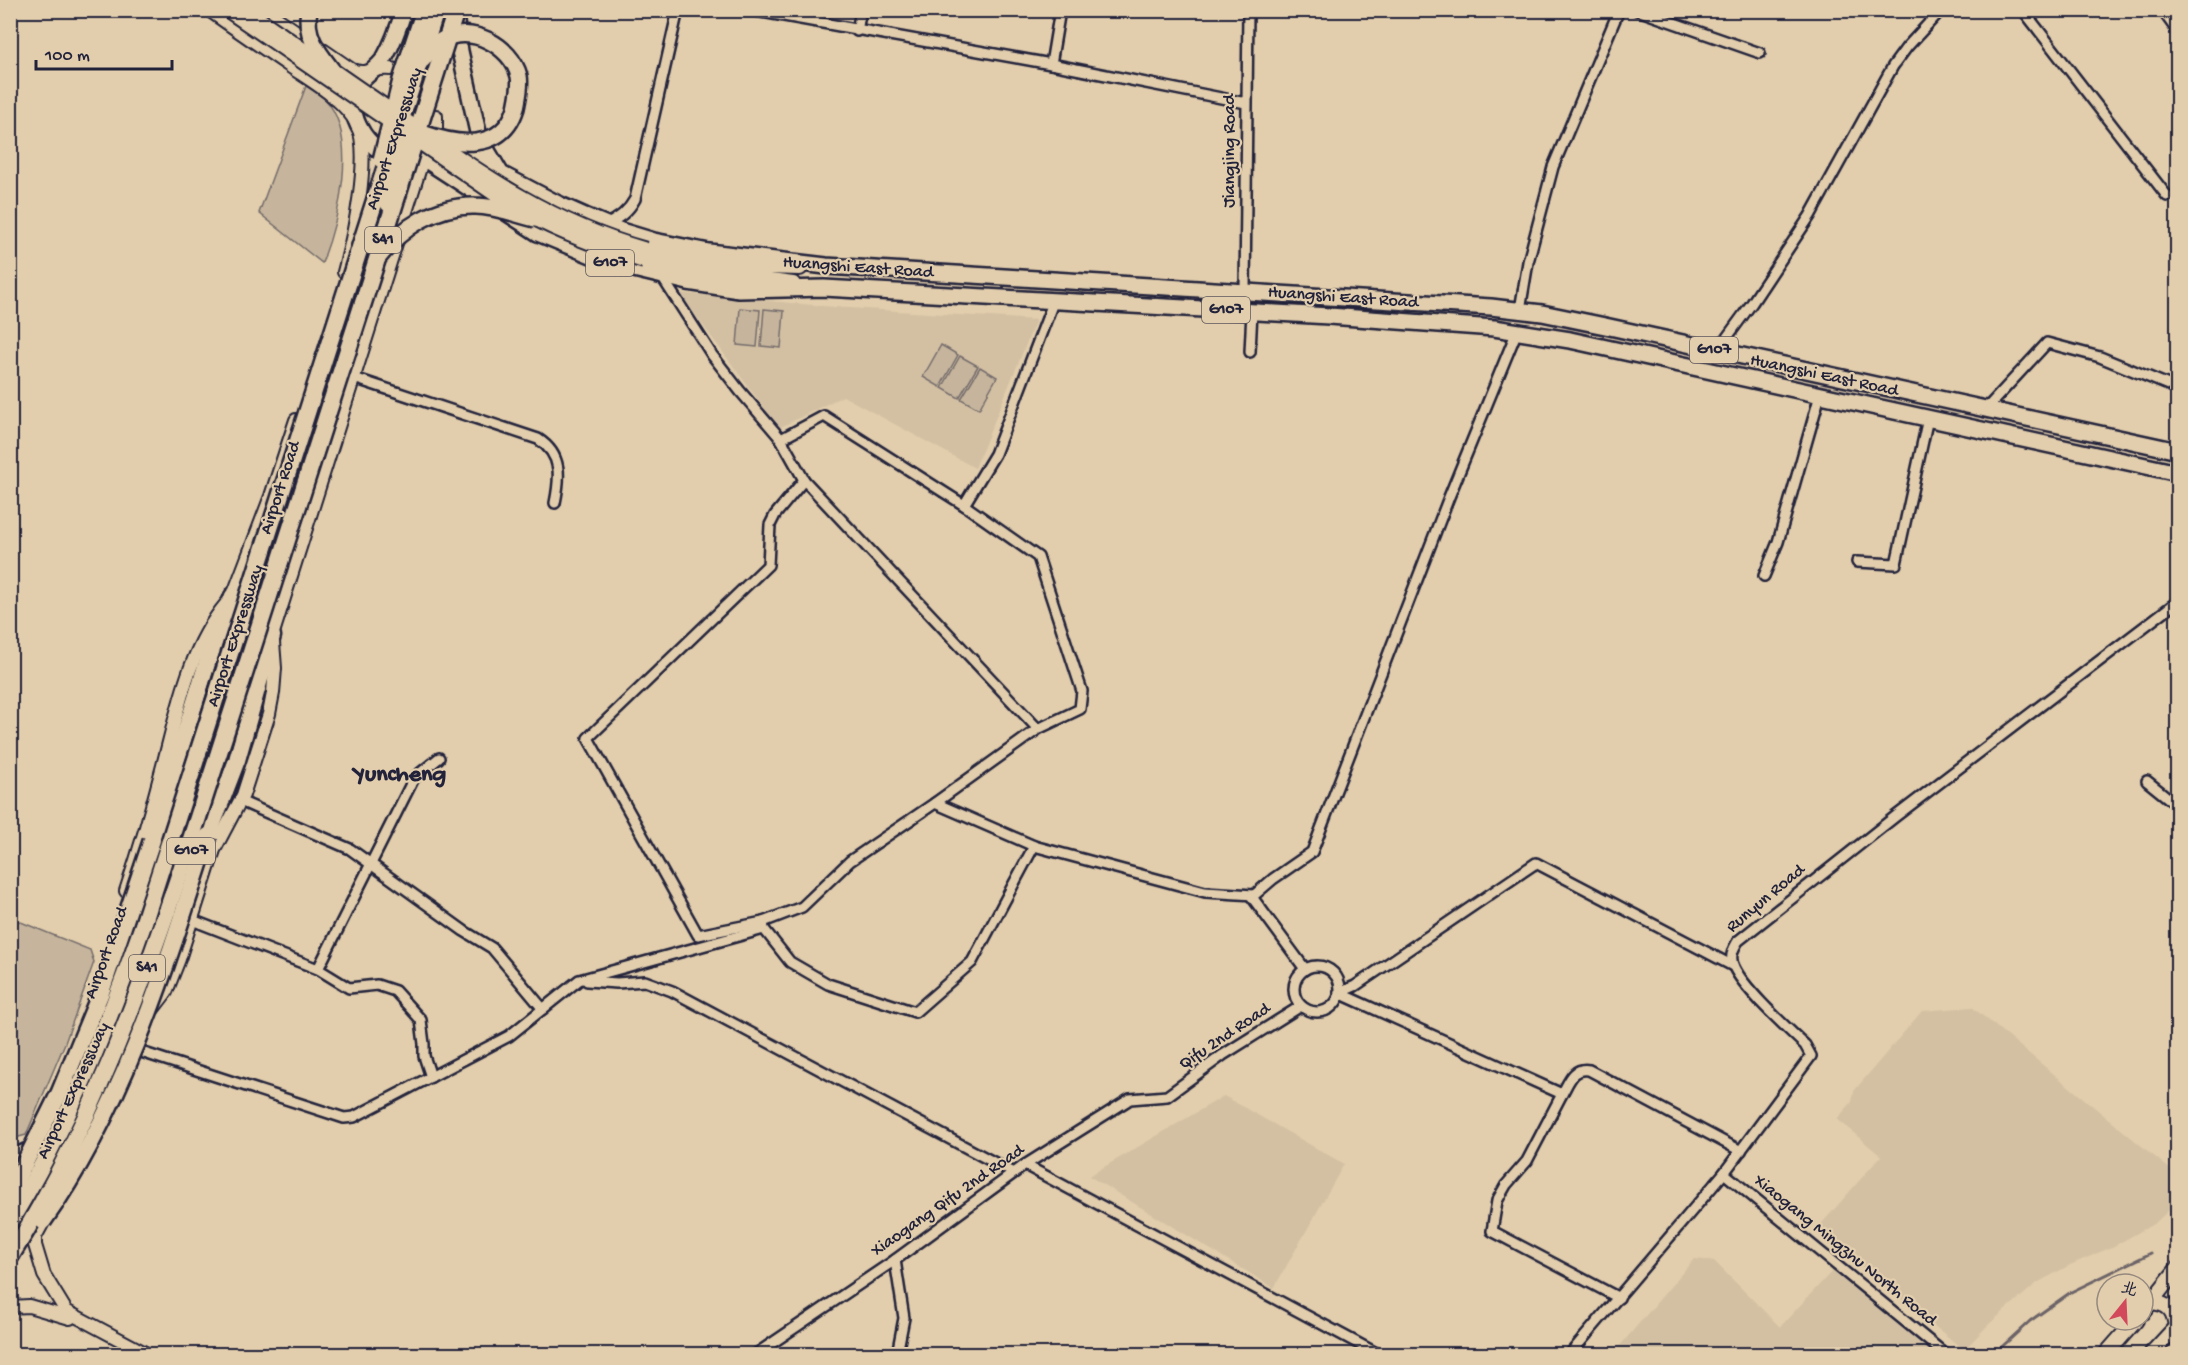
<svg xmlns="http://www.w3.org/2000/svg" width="2188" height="1365" viewBox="0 0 2188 1365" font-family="'Gochi Hand','LXGW WenKai TC',sans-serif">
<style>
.built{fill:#d3c0a3}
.green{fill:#c6b59c;stroke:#746c6c;stroke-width:1.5}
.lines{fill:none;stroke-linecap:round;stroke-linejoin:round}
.stream{stroke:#6c6467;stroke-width:3}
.minor-casing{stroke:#22223b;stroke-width:14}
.tertiary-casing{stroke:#22223b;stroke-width:15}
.secondary-casing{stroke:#22223b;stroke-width:16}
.primary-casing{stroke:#22223b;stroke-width:18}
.trunk-casing{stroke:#22223b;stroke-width:20}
.motorway-casing{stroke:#22223b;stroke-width:21}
.minor{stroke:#e2ceac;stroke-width:9}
.tertiary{stroke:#e2ceac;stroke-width:10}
.secondary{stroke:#e2ceac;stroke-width:12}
.primary{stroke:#e2ceac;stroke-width:14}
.trunk{stroke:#e2ceac;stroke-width:15}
.motorway{stroke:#e2ceac;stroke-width:16}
.primary-bridge-casing{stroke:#22223b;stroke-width:18;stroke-linecap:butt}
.trunk-bridge-casing{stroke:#22223b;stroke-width:20;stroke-linecap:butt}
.motorway-bridge-casing{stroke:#22223b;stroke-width:21;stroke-linecap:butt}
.primary-bridge{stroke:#e2ceac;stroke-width:14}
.trunk-bridge{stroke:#e2ceac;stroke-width:15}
.motorway-bridge{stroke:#e2ceac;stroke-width:16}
.labels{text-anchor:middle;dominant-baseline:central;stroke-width:4.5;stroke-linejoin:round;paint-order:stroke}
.shield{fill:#e2ceac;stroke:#5c565d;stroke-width:1.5}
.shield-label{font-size:16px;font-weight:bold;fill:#22223b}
.street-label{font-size:18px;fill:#22223b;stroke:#e2ceac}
.district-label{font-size:24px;font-weight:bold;fill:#22223b;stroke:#e2ceac}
</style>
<rect width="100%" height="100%" fill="#e2ceac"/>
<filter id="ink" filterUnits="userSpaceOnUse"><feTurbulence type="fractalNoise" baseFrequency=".0167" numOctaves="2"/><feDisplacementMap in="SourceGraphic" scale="12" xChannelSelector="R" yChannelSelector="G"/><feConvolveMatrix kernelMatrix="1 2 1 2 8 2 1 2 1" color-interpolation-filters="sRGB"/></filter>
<g filter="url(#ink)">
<g class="built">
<polygon points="679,293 835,307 1036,320 975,468 843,396 779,428"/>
<polygon points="1972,1007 2177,1175 2178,1202 2155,1223 2114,1246 2070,1265 2037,1283 1989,1324 1964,1350 1816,1230 1881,1156 1837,1119 1852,1102 1854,1091 1922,1011"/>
<polygon points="1224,1096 1344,1164 1274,1288 1089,1176"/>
<polygon points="1694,1259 1714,1261 1780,1327 1835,1268 1942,1354 1613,1354"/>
</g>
<g class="green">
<path d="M306,86C312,90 320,94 325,99C360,137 338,221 322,263L259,213Z"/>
<polygon points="740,308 760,310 757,347 737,345"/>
<polygon points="764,309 784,311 781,348 761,346"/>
<polygon points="941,345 958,355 940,387 923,377"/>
<polygon points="960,356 978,366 959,398 942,388"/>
<polygon points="980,367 997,377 979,409 961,399"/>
<polygon points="11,918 90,950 94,962 65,1043 26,1135 11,1139"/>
</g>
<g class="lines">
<polyline class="stream" points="1994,1354 2030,1321 2071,1292 2151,1253"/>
<defs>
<g id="minor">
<polyline points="750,10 1051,64 1246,103"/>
<polyline points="1637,10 1760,53"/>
<polyline points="2023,10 2167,196"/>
<polyline points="2162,10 2178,32"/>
<polyline points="857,31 861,10"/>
<polyline points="1051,64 1060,10"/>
<path d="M606,225C619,218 628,212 635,199L678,10"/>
<polyline points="662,277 712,355 740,391 781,439 804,480 1038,729"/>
<polyline points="1245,291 1248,10"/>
<polyline points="1520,310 1528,262 1553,167 1619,10"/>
<polyline points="1717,351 1752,303 1810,216 1893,66 1907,47 1941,10"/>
<polyline points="1250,352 1252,311"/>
<path d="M354,378L538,439C563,455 560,478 555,503"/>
<polyline points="1986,409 2047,343 2100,357 2178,389"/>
<polyline points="781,439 824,416 964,505 1038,557 1082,691 1080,709 1038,729 935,803"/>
<polyline points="804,480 775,515 770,525 768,565 588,738 698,935 763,922 764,929 790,962 828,984 915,1012 972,962 1034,846"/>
<polyline points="964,505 995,454 1054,300"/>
<polyline points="1857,562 1896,564 1928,418"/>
<polyline points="1764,576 1778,542 1820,395"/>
<polyline points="2147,781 2178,806"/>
<polyline points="240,801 350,849 464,931 492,948 543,1009"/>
<polyline points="192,920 318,969 349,988 377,985 395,991 421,1020 424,1044 424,1056 431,1077"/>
<polyline points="763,922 802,907 850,861 935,803 1034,846 1205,892 1254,895"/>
<circle cx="1317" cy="989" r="23"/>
<polyline points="318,969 414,778 439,758"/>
<polyline points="1305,969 1252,897 1273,879 1312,852 1449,497 1517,331"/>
<polyline points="587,981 617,983 645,981 672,991 1014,1173"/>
<polyline points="1339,993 1355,986 1536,863 1733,966"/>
<path d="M1339,993L1562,1094C1569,1082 1573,1067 1589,1070L1741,1151"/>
<polyline points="132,1049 344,1118 354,1117 509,1036 579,980 764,929"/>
<polyline points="1562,1094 1527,1161 1506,1185 1497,1201 1492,1231 1619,1298"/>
<polyline points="1025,1165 1378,1354"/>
<polyline points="1724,1173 1945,1354"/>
<polyline points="895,1260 904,1318 897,1354"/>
<polyline points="756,1354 895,1260 1025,1165 1130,1099 1167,1096 1223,1055 1301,1006"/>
<path d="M1570,1354L1724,1173L1811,1056L1805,1045C1786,1027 1744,989 1734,967C1729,957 1733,949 1738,941L1896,816L2178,601"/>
</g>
<polyline id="tertiary" points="10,1156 33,1146"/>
<g id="secondary">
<path d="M209,10C235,29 262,47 288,65C311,81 343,98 357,124C372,154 353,239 344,272"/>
<path d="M265,10L352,70C362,74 370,71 380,69C401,67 423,76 430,97"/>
<polyline points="452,141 500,173"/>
<polyline points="232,604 233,596 271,496 296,420"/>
<polyline points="269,642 272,636 423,158 436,137 436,116"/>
<path d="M126,891C139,852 151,812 161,773C177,715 187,651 226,604"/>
<polyline points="133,1023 153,1009 166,992 179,959 214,850 243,795 269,714 273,693 275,668 273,642"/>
<polyline points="47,1215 35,1237 35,1245 44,1275 66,1311 147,1354"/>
<polyline points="10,1307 29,1306 70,1318"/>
</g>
<g id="primary">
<polyline points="646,250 730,266 800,268"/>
<polyline points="644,261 685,270 793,284"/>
<path d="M2152,1302C2169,1304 2174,1310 2176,1327"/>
<polyline points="2143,1312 2178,1268"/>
<polyline points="2106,1354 2136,1320"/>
<polyline points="2151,1354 2178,1325"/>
</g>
<g id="trunk">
<path d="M404,10C399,26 393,43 385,57C378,69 367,73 360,83C342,110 364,144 388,156C399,162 412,165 423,158L538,233L613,264L688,282L739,290L824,288L1329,316L1494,328L1570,340L2178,473"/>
<polyline points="456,22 460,51 479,137 501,174 558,204 585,216 621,231 654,241 709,252 826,266 1491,307 1542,313 1605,326 2178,451"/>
</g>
<g id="motorway">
<polyline points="208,836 237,760 272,636"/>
<polyline points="152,840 208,660 233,596"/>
</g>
</defs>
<use href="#minor" class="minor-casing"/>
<use href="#tertiary" class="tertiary-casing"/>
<use href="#secondary" class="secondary-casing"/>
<use href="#primary" class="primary-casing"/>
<use href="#trunk" class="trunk-casing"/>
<use href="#motorway" class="motorway-casing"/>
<use href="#minor" class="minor"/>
<use href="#tertiary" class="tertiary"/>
<use href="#secondary" class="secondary"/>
<use href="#primary" class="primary"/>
<use href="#trunk" class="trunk"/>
<use href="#motorway" class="motorway"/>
<defs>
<g id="primary-bridge">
<path d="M228,10L514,207C555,231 599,247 644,261"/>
<path d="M246,10C300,48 353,85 407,122C487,178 551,223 646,250"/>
</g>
<g id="trunk-bridge">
<path d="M309,10C304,35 318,52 332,70"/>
<path d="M422,133C456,145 502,153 516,108C518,98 521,86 519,76C511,45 470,24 442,40C433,45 428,53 423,60"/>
<polyline points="381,160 401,80 424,10"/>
<polyline points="388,204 402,137"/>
<path d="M379,257C402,227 436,205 475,206C495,206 515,214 535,219"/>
</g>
<g id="motorway-bridge">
<polyline points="10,1193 60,1092 101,992 152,840"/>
<path d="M10,1221C67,1129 107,1027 143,925L436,10"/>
<path d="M43,1221C123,1108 166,967 208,836"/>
<path d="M10,1257C115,1090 171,901 231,715C308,481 381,245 456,10"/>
</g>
</defs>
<use href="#primary-bridge" class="primary-bridge-casing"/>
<use href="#trunk-bridge" class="trunk-bridge-casing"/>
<use href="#motorway-bridge" class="motorway-bridge-casing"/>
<use href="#primary-bridge" class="primary-bridge"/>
<use href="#trunk-bridge" class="trunk-bridge"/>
<use href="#motorway-bridge" class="motorway-bridge"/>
</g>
</g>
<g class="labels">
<g class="shield">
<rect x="365" y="227" width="36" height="26" rx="4.5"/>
<rect x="586" y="250" width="48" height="26" rx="4.5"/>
<rect x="1202" y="297" width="48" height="26" rx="4.5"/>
<rect x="1690" y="337" width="48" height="26" rx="4.5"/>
<rect x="167" y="838" width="48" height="26" rx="4.5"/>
<rect x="129" y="955" width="36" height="26" rx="4.5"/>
</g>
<g class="shield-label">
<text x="383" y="240">S41</text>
<text x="610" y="263">G107</text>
<text x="1226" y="310">G107</text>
<text x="1714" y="350">G107</text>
<text x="191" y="851">G107</text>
<text x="147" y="968">S41</text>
</g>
<g class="street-label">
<text transform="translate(395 139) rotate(-72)">Airport Expressway</text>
<text transform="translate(1230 151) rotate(-90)">Jiangjing Road</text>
<text transform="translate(858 268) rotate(4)">Huangshi East Road</text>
<text transform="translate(1343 298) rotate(4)">Huangshi East Road</text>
<text transform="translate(1824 376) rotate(12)">Huangshi East Road</text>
<text transform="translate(281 488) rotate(-72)">Airport Road</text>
<text transform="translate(236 636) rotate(-72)">Airport Expressway</text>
<text transform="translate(1766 899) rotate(-40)">Runyun Road</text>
<text transform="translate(107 953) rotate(-70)">Airport Road</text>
<text transform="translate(1225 1037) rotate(-34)">Qifu 2nd Road</text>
<text transform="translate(74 1091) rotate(-65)">Airport Expressway</text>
<text transform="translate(948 1201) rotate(-35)">Xiaogang Qifu 2nd Road</text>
<text transform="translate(1845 1251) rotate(39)">Xiaogang Mingzhu North Road</text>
</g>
<g class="district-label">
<text x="400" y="775">Yuncheng</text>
</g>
</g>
<rect width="2188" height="1365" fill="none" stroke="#e2ceac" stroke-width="36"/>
<rect x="18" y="18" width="2152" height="1329" fill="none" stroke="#22223b" stroke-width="2" filter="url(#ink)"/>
<g transform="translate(2125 1302) rotate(18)"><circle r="28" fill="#e2ceac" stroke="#95897f" stroke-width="1.5"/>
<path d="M0-4.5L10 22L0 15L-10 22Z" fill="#d1495b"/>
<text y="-9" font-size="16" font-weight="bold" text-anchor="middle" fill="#22223b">北</text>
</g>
<path d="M36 60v9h136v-9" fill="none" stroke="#22223b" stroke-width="3"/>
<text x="45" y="60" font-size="18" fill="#22223b" stroke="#e2ceac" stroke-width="4.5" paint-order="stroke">100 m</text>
</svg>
